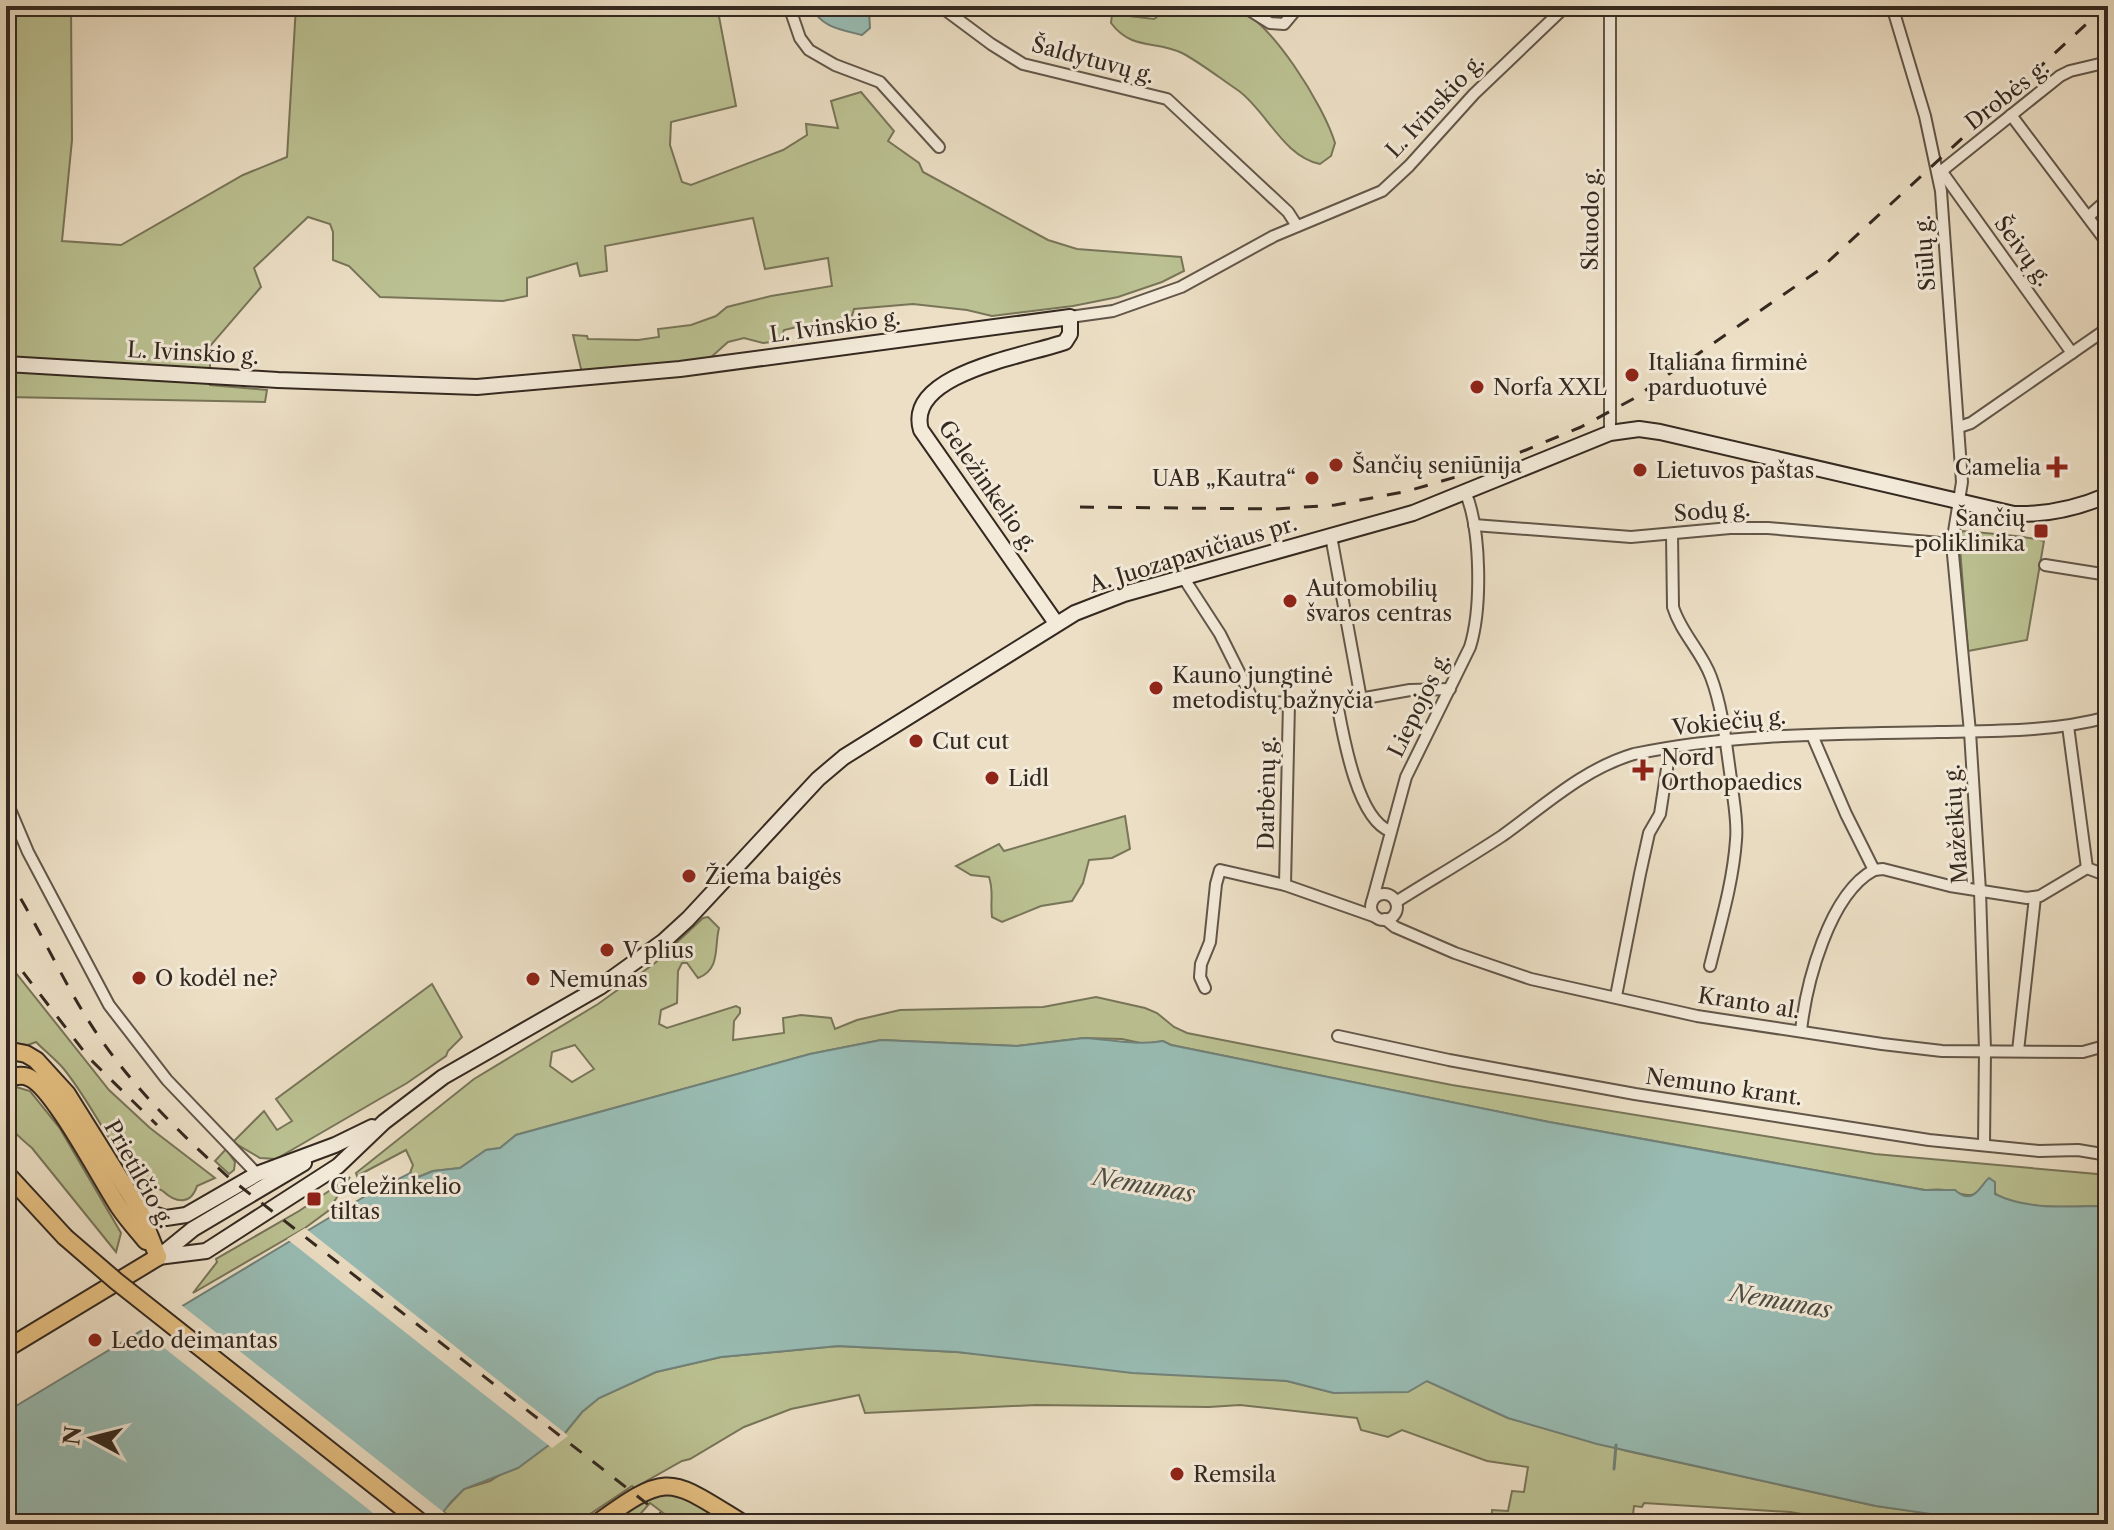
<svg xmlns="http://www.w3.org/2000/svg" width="2114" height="1530" viewBox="0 0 2114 1530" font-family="'Libre Caslon Text',serif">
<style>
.green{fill:#bbc192;stroke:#787559;stroke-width:2;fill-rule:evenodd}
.water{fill:#99bdb5;stroke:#718279;stroke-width:2}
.pier{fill:#ecdfc5}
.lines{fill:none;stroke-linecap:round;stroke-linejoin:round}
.stream{stroke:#718279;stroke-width:3}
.street-casing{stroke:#625649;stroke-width:14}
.secondary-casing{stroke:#342920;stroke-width:18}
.primary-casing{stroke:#342920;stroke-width:20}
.street{stroke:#f3ead9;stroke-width:10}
.secondary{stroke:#f3ead9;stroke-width:14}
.primary{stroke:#e6c082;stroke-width:16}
.rail{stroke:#342920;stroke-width:3;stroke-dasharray:14 14;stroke-linecap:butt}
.primary-bridge-casing{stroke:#342920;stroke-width:20;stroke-linecap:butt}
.primary-bridge{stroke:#e6c082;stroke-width:16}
.poi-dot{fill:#8f2418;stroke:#f3ead9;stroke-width:3}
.labels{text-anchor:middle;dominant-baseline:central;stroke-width:6;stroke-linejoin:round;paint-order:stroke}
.street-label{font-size:22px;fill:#342920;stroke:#f3ead9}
.poi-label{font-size:22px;fill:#342920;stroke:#f3ead9;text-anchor:start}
.water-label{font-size:24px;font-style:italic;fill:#4d4e45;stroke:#f3ead9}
</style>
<rect width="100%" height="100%" fill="#ecdfc5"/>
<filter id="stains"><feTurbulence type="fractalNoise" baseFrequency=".0025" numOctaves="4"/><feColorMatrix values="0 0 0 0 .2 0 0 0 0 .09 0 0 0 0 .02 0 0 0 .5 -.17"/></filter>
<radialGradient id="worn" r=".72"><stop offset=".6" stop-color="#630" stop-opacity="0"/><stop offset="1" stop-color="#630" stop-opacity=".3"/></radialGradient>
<g class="green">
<polygon points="6,6 71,6 72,140 62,241 121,245 243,175 287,157 296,6 717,6 736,106 671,122 670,145 682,182 691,185 783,150 807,135 806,124 838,128 831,101 861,92 894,131 888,141 919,163 923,172 1048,240 1077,249 1181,257 1184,271 1162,282 1118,297 1073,306 992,316 967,310 913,304 854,309 847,333 809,333 801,326 784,330 780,341 763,343 744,338 728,342 709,359 582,373 573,335 587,336 588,339 638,340 659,337 658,329 691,325 716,316 727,307 771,296 832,286 828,258 765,269 753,218 605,246 607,271 580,276 577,263 527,278 527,296 503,301 380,297 349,266 333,260 333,232 330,224 308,217 254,268 261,287 210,346 210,385 267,390 265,402 6,397"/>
<path d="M1172,6C1188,6 1221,2 1234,7C1271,20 1324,106 1335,143L1331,156L1320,164C1283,156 1267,112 1239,91C1221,79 1201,63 1182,53C1156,40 1132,51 1111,23L1112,14L1154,19Z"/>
<path d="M1963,531C1990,534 2018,534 2044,541L2027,640L1968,651L1959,535Z"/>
<path d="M1125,816L1130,849L1112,858L1089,860L1083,883L1072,901L1041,906L1002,922L992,917C990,902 994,891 989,877L971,875L956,866L999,844L1004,851Z"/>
<path d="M708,917L719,928C714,947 721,969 698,978L687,963H682L678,971L677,1003L661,1010L659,1024L667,1028L736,1006L740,1008V1013L734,1021L733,1040L784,1033L783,1018L801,1015L831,1018L835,1029L857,1020L900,1010L1043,1007L1096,997L1145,1008L1157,1013L1174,1027L1187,1033L1452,1085L1875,1154L2108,1175V1206C2082,1206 2011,1212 1994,1192C1991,1189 1989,1185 1987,1181C1972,1203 1967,1194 1945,1190C1939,1189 1931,1190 1925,1190L1549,1122L1171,1045L1163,1041L1145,1044L1122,1039L1084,1038L1017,1046L881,1040L810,1054L516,1135L500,1148L486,1150L460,1168L433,1171L418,1177L410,1173L413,1165L406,1150L357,1176L356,1173L474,1079L598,1004L655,963L703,918ZM575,1045L594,1069L572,1082L550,1066L552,1052Z"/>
<path d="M8,963L109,1090L150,1128L215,1178L197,1186C191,1205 176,1203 164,1192C158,1187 150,1187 143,1181C110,1149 92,1103 63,1068C55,1059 45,1051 36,1042L28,1045L6,1043V965Z"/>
<polygon points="432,984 462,1037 448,1051 446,1056 407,1083 276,1159 260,1158 233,1142 264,1111 277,1130 292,1121 276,1099"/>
<path d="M16,1087L30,1091L59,1127L121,1233L116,1252L32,1148C7,1127 6,1124 6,1092Z"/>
<polygon points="226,1149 235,1162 234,1170 229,1174 215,1161"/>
<polygon points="350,1177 328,1211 305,1228 193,1293 217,1262 216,1259 299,1211"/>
<polygon points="838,1346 957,1352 1287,1381 1334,1393 1427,1381 1508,1418 1627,1451 1876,1506 2011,1524 1860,1524 1790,1512 1644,1503 1642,1507 1634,1506 1632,1524 1491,1524 1492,1510 1508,1511 1512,1491 1524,1492 1528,1467 1487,1461 1402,1430 1388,1437 1361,1430 1357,1418 1240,1405 1209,1407 1036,1405 865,1413 859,1395 791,1409 744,1427 690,1459 682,1461 634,1488 632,1486 575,1524 458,1524 443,1511 464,1489 490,1481 565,1433 582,1412 599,1398 656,1372 721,1357"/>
<path d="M671,1491L704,1507L715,1524H678L650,1503L641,1513L655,1524H613C631,1506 645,1496 671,1491Z"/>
</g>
<g class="water">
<path d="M812,6H865L869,11L870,28L862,35C842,30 819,27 812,6Z"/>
<path d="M1084,1038C1109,1039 1138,1046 1163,1041L1171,1045L1549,1122L1924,1190H1955C1974,1207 1980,1185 1989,1178L1995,1182V1194C2029,1211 2071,1206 2108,1206V1524L1992,1523L1876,1506L1597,1444L1508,1418L1427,1381L1408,1392L1334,1393L1287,1381L1132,1373L957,1352L838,1346L721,1357L656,1372L599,1398L582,1412L565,1433L518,1468L464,1489L451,1502L434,1524H6V1412L367,1195L410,1173L419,1177L433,1171L460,1168L486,1150L500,1148L516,1135L810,1054L881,1040L1017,1046Z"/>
</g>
<g class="pier">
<polygon points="305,1228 565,1433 568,1436 552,1448 287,1239"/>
<polygon points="180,1304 446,1514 439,1524 387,1524 139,1328"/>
</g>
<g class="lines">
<polyline class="stream" points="1614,1469 1616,1445"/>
<defs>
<g id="street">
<polyline points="789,6 800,38 809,50 835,65 880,82 939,147"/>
<polyline points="940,6 991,44 1023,64 1167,99 1288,212 1297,226"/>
<polyline points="1243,6 1270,23 1284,24 1299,6"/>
<polyline points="1892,6 1925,116 1941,191 1962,482 1952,544 1970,732 1980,891 1985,1050 1984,1145"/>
<polyline points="2011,115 2108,244"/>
<polyline points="1942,172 2072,353"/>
<polyline points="1939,173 2060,76 2070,71 2108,62"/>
<polyline points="2089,216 2108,199"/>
<polyline points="1070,317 1113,311 1181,287 1274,236 1382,191 1409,166 1474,94 1566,6"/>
<polyline points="1959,427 1971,423 2108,328"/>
<polyline points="1610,433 1610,6"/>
<polyline points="1474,525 1631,537 1730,528 1768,528 1952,544"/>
<path d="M1672,534L1673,607C1681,633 1702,652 1711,677C1723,709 1726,745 1731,779C1733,799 1738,820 1736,840C1733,883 1720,925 1710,966"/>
<polyline points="1331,536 1361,699"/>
<polyline points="2045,565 2108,575"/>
<polyline points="1183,577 1220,634 1254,702 1337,703 1410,690 1450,689"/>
<path d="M1337,703C1343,735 1357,819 1390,831"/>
<polyline points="2068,726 2087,868 2108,876"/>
<polyline points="1812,735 1846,814 1874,870"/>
<polyline points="6,800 28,852 109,1005 167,1080 257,1174"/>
<polyline points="1874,870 1883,869 1950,886 2027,898 2040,896 2087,868"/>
<polyline points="1285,885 1289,703"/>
<circle cx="1384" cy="907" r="13"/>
<path d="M1372,902L1406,777L1470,647C1482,608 1481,531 1466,494"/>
<path d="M1396,902C1431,880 1467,859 1502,836C1544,806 1583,769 1634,754C1734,733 1836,734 1938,732C1995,731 2053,732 2108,717"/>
<polyline points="1385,919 1395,927 1455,953 1531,979 1697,1016 1882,1044 1942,1051 2083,1052 2108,1045"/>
<polyline points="1205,988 1200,977 1201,964 1210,942 1216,884 1220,870 1285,885 1376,917"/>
<polyline points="1616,996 1640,874 1649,833 1660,814 1670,749"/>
<path d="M1801,1031C1806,984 1829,894 1874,870"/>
<polyline points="1338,1036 1449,1060 1635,1094 1929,1140 2039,1151 2078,1150 2108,1155"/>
<polyline points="2018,1051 2035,897"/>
</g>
<g id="secondary">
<path d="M6,364L278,380L477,387L680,369L1070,317V334L1065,342C1030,355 904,373 921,430L1056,623"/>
<polyline points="139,1209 166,1218 186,1215 257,1174 335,1145 372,1127"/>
<polyline points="160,1256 193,1229 304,1163"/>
<path d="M158,1257L206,1251L338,1166L384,1122L443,1077L600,987L664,941L688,919L818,779L844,757L1075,613L1124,594L1413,513L1610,433L1639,429L1660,432L2014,514C2048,515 2078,508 2108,495"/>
</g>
<g id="primary">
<polyline points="6,1050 26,1054 36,1060 67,1094 139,1209 158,1257"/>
<path d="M6,1079C14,1076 23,1074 30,1078C54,1089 101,1180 119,1207C127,1219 137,1230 146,1241"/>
<polyline points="6,1173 65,1237"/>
<polyline points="6,1349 158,1257"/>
<path d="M596,1524C670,1470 669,1478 744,1524"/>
</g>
</defs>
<use href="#street" class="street-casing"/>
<use href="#secondary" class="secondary-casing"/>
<use href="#primary" class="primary-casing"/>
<use href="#street" class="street"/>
<use href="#secondary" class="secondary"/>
<use href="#primary" class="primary"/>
<g class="rail">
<polyline points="1080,507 1275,509 1335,505 1408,491 1473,472 1581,427 1633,399 1819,270 2106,6"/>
<path d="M6,875C41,928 65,989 102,1041C138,1092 181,1134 227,1176L673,1524"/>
<polyline points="6,950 89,1058 157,1125"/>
</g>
<defs>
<polyline id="primary-bridge" points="65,1237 116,1281 423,1524"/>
</defs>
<use href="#primary-bridge" class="primary-bridge-casing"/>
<use href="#primary-bridge" class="primary-bridge"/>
</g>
<g class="poi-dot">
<circle cx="1632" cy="375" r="8"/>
<circle cx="1477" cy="387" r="8"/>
<circle cx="1336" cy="465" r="8"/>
<path d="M2053 455h8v8h8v8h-8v8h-8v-8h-8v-8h8z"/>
<circle cx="1640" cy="470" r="8"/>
<circle cx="1312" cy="478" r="8"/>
<rect x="2033" y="523" width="16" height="16" rx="4"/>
<circle cx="1290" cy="601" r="8"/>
<circle cx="1156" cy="688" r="8"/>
<circle cx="916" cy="741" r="8"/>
<path d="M1639 758h8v8h8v8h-8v8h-8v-8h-8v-8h8z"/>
<circle cx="992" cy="778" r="8"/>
<circle cx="689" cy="876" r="8"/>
<circle cx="607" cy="950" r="8"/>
<circle cx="139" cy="978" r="8"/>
<circle cx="533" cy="979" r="8"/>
<rect x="306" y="1191" width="16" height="16" rx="4"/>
<circle cx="95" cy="1340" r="8"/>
<circle cx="1177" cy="1474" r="8"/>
</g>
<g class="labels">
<g class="street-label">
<text transform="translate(1093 60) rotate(15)">Šaldytuvų g.</text>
<text transform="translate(2007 95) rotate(-38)">Drobės g.</text>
<text transform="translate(1435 106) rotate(-47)">L. Ivinskio g.</text>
<text transform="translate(1591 219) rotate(-89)">Skuodo g.</text>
<text transform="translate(2023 251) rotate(54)">Šeivų g.</text>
<text transform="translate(1925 253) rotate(-94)">Siūlų g.</text>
<text transform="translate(835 326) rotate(-8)">L. Ivinskio g.</text>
<text transform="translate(193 353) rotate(3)">L. Ivinskio g.</text>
<text transform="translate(988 486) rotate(55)">Geležinkelio g.</text>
<text transform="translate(1712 511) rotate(-4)">Sodų g.</text>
<text transform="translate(1193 554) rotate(-17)">A. Juozapavičiaus pr.</text>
<text transform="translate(1419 705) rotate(-64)">Liepojos g.</text>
<text transform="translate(1729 722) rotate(-6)">Vokiečių g.</text>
<text transform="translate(1267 793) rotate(-89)">Darbėnų g.</text>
<text transform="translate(1956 824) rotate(-94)">Mažeikių g.</text>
<text transform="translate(1749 1003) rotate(9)">Kranto al.</text>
<text transform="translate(1724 1087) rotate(8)">Nemuno krant.</text>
<text transform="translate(139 1174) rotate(61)">Prietilčio g.</text>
</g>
<g class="poi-label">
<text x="1648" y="362">Italiana firminė<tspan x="1648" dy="25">parduotuvė</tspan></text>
<text x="1493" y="387">Norfa XXL</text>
<text x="1352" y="465">Šančių seniūnija</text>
<text x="2041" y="467" text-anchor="end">Camelia</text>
<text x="1656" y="470">Lietuvos paštas</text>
<text x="1296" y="478" text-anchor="end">UAB „Kautra“</text>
<text x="2025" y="518" text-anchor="end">Šančių<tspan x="2025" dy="25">poliklinika</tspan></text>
<text x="1306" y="588">Automobilių<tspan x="1306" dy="25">švaros centras</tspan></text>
<text x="1172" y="675">Kauno jungtinė<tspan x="1172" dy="25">metodistų bažnyčia</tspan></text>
<text x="932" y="741">Cut cut</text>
<text x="1661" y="757">Nord<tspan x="1661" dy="25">Orthopaedics</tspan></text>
<text x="1008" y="778">Lidl</text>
<text x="705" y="876">Žiema baigės</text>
<text x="623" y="950">V plius</text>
<text x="155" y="978">O kodėl ne?</text>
<text x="549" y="979">Nemunas</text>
<text x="330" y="1186">Geležinkelio<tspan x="330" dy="25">tiltas</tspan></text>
<text x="111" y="1340">Ledo deimantas</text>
<text x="1193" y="1474">Remsila</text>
</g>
<g class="water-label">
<text transform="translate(1144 1185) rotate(10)">Nemunas</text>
<text transform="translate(1781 1301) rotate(10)">Nemunas</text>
</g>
</g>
<rect width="2114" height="1530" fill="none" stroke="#ecdfc5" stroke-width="32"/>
<rect x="8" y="8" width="2098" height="1514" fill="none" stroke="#342920" stroke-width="4"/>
<rect x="16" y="16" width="2082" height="1498" fill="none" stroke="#342920" stroke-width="2"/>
<g transform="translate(92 1438) rotate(277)" stroke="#f3ead9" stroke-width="6" paint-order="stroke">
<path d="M0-6L14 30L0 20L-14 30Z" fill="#342920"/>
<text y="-12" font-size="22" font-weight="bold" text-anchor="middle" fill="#342920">N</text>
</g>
<rect width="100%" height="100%" filter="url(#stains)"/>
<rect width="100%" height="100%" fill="url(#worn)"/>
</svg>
